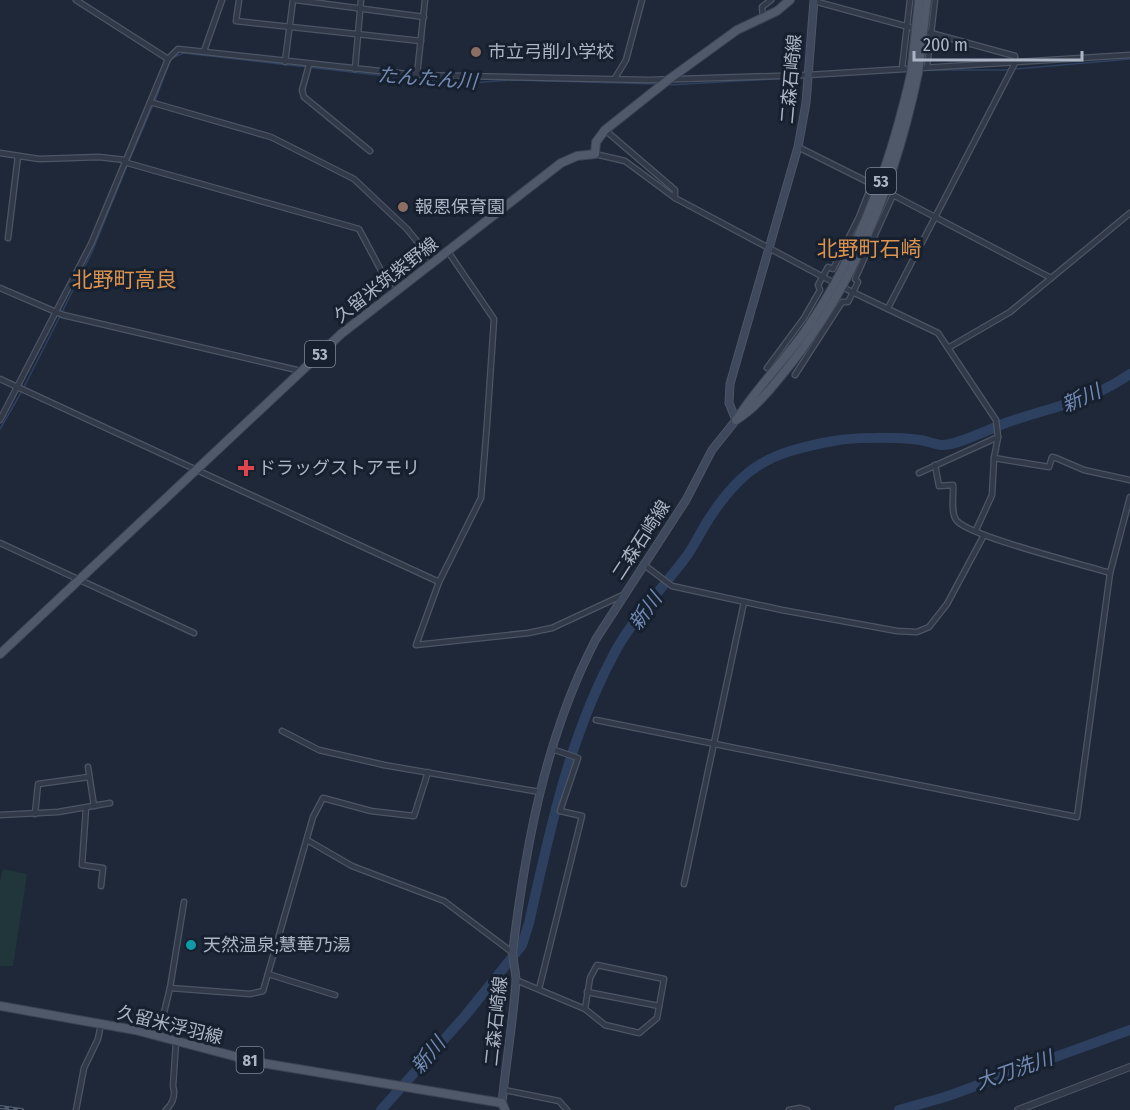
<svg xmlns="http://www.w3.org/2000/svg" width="1130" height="1110" viewBox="0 0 1130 1110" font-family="'Fira Sans Condensed','Noto Sans JP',sans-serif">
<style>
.green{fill:#20363a}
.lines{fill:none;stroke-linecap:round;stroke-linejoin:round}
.stream{stroke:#2e4060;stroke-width:1.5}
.river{stroke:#2e4060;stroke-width:10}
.minor-casing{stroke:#4c5564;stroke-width:7}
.tertiary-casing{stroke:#4c5564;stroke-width:8}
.secondary-casing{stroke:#4c5564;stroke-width:9}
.primary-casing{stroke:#3b4353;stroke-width:10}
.minor{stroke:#323a49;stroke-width:4.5}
.tertiary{stroke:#323a49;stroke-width:6}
.secondary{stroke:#3f495d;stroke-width:7}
.primary{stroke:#4f596a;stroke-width:8}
.rail-casing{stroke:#535e71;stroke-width:4}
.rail{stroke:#17202e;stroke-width:1.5;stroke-dasharray:4.5;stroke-linecap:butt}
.primary-bridge-casing{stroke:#3b4353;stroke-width:10;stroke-linecap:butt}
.primary-bridge{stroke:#4f596a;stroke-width:8}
.education-dot{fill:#8d6e63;stroke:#17202e;stroke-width:2}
.health-dot{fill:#e0444e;stroke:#17202e;stroke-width:2}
.culture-dot{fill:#0f9aa8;stroke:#17202e;stroke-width:2}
.labels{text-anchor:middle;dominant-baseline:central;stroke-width:6;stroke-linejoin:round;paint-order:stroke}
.shield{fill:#17202e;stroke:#7f8898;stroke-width:1.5}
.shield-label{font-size:16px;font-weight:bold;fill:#acb5c6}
.poi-label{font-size:18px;fill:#acb5c6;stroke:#17202e;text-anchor:start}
.street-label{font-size:18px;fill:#acb5c6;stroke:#17202e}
.water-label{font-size:20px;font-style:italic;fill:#7189b2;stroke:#17202e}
.quarter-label{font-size:21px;fill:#dd9450;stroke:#17202e}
</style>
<rect width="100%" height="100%" fill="#1e2839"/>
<polygon class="green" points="3,869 27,874 13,966 0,966 0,882"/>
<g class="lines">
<g class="stream">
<polyline points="932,70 1004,70 1130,59"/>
<polyline points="668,85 792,78"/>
<polyline points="155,101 171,58 184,53 457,84 511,80 658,84"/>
<polyline points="129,161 153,105"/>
<polyline points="62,312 92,252 127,166"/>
<polyline points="24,387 60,316"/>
<polyline points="0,429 22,391"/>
</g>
<g class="river">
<path d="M381,1110L465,1016L522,945L529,923C550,830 569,737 615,652C634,617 662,589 686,557C694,546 700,533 707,522C742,466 769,453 833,441C854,437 898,437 920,440C927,441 935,445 942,445C957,445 988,430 1003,424C1049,407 1088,403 1130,374"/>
<polyline points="899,1110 945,1097 1130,1030"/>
</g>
<defs>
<g id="minor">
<polyline points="76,0 168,59"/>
<polyline points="239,0 236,21 421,41"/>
<polyline points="296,0 424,17"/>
<polyline points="814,1 1015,56 1015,63 888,308"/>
<polyline points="763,17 762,7 771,0"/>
<polyline points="204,51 222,0"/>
<polyline points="285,62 293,0"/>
<polyline points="309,65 302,90 304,97 370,151"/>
<polyline points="927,67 935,0"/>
<polyline points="902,68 910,0"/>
<polyline points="355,69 361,0"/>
<polyline points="417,75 425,0"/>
<polyline points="615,78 626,60 642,0"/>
<polyline points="150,102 271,137 354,179 407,229 433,261"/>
<polyline points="605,130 675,190 675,198 842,287 938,333 996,420 998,437 994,458 992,495 976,530"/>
<polyline points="0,153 39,159 99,157 125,160"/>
<polyline points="595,154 625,161 675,198"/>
<polyline points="124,162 359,229 393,293"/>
<polyline points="8,238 18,156"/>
<polyline points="447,250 494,319 487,424 481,498 439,582 416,645 528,633 552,628 623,595"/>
<polyline points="0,288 63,315 301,371"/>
<polyline points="948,348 1010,312 1130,213"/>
<polyline points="767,368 804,318 820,290 818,285 828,267 833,269 859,217 872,184 798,147"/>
<polyline points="795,375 842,302 848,302 858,282 855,279 893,195 1051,278"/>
<polyline points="0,379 439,582"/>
<polyline points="0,420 91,244 168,59 178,49 417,75 648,80 808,75 1130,55"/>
<polyline points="994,458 1049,467 1052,457 1056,458 1084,470 1130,480"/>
<path d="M935,465L939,486L953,485C954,495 950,513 957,521C972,537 1082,564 1110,573"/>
<polyline points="919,473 998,437"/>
<polyline points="0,543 194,633"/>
<polyline points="643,564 672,586 782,610 897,631 917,632 929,627 947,604 984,535"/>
<polyline points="596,720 1077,817 1110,573 1130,497"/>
<polyline points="282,731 319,750 384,765 540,792"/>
<polyline points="88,767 94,806"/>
<polyline points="86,808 82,865 103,868 101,886"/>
<polyline points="35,814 38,784 89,777"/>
<polyline points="0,815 58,812 110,803"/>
<polyline points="307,840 352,866 444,901 513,953"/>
<polyline points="684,884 744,602"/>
<polyline points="268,974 335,995"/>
<polyline points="516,980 585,1009 605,1025 639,1033 657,1018 664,979 597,965 590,978 585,1009"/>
<polyline points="170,988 250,994 263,991 313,817 323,798 371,811 414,816 428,772"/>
<polyline points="539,989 582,816 560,811 578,758 552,749"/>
<polyline points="587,992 659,1006"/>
<polyline points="158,1037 170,988 184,902"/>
<polyline points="504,1090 559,1101 567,1110"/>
<polyline points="76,1110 84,1068 98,1039 101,1024"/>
<path d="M166,1110C173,1103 176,1096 173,1086L176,1042"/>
<polyline points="789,1110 800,1108 807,1110"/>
</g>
<polyline id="tertiary" points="1018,1110 1130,1067"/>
<path id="secondary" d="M502,1103C506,1062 513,1022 516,981C516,970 512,960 513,949C526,843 546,735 596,639L686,500L712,450L736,420L729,403L730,384L798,147L806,103L814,0"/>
<g id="primary">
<path d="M737,419C758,385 788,358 810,324C861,248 891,163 911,74"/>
<path d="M736,420C754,409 768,392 781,376C854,289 895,183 918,73"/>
<polyline points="0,654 341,334 561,163 577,156 595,154 596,142 605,130 668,80 737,30 777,11 790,0"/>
<polyline points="0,1006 135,1030 256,1062 502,1103 505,1110"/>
</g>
</defs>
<use href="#minor" class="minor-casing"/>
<use href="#tertiary" class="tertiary-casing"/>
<use href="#secondary" class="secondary-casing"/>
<use href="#primary" class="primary-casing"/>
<use href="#minor" class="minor"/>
<use href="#tertiary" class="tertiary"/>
<use href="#secondary" class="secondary"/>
<use href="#primary" class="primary"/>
<defs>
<polyline id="rail" points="0,1107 22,1110"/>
</defs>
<use href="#rail" class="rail-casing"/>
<use href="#rail" class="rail"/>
<defs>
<g id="primary-bridge">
<polyline points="918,73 927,0"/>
<polyline points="911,74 919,0"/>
</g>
</defs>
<use href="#primary-bridge" class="primary-bridge-casing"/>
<use href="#primary-bridge" class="primary-bridge"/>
</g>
<g class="education-dot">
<circle cx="476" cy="52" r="6"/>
<circle cx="403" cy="207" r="6"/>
</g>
<path class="health-dot" d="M243 459h6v6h6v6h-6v6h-6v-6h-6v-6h6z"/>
<circle class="culture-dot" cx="191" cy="945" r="6"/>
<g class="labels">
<g class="shield">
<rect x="866" y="168" width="30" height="26" rx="4.5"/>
<rect x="305" y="341" width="30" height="26" rx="4.5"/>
<rect x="236.5" y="1047" width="27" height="26" rx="4.5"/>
</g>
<g class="shield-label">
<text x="881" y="181">53</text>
<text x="320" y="354">53</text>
<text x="250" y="1060">81</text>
</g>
<g class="poi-label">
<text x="488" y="52">市立弓削小学校</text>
<text x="415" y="207">報恩保育園</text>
<text x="258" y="468">ドラッグストアモリ</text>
<text x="203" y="945">天然温泉;慧華乃湯</text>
</g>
<g class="street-label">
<text transform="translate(791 79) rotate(-85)">二森石崎線</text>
<text transform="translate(386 280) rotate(-38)">久留米筑紫野線</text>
<text transform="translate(641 540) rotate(-57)">二森石崎線</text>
<text transform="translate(496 1021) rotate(-84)">二森石崎線</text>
<text transform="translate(170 1025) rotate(14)">久留米浮羽線</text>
</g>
<g class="water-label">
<text transform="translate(427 78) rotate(4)">たんたん川</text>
<text transform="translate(1081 398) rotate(-24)">新川</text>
<text transform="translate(645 611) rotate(-54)">新川</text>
<text transform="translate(428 1055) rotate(-50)">新川</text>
<text transform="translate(1014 1070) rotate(-19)">大刀洗川</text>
</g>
<g class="quarter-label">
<text x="869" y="249">北野町石崎</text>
<text x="124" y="280">北野町高良</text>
</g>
</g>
<path d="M914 51v9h168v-9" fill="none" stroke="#acb5c6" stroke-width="3"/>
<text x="923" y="51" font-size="18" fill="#acb5c6" stroke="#17202e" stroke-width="4.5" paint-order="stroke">200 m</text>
</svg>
